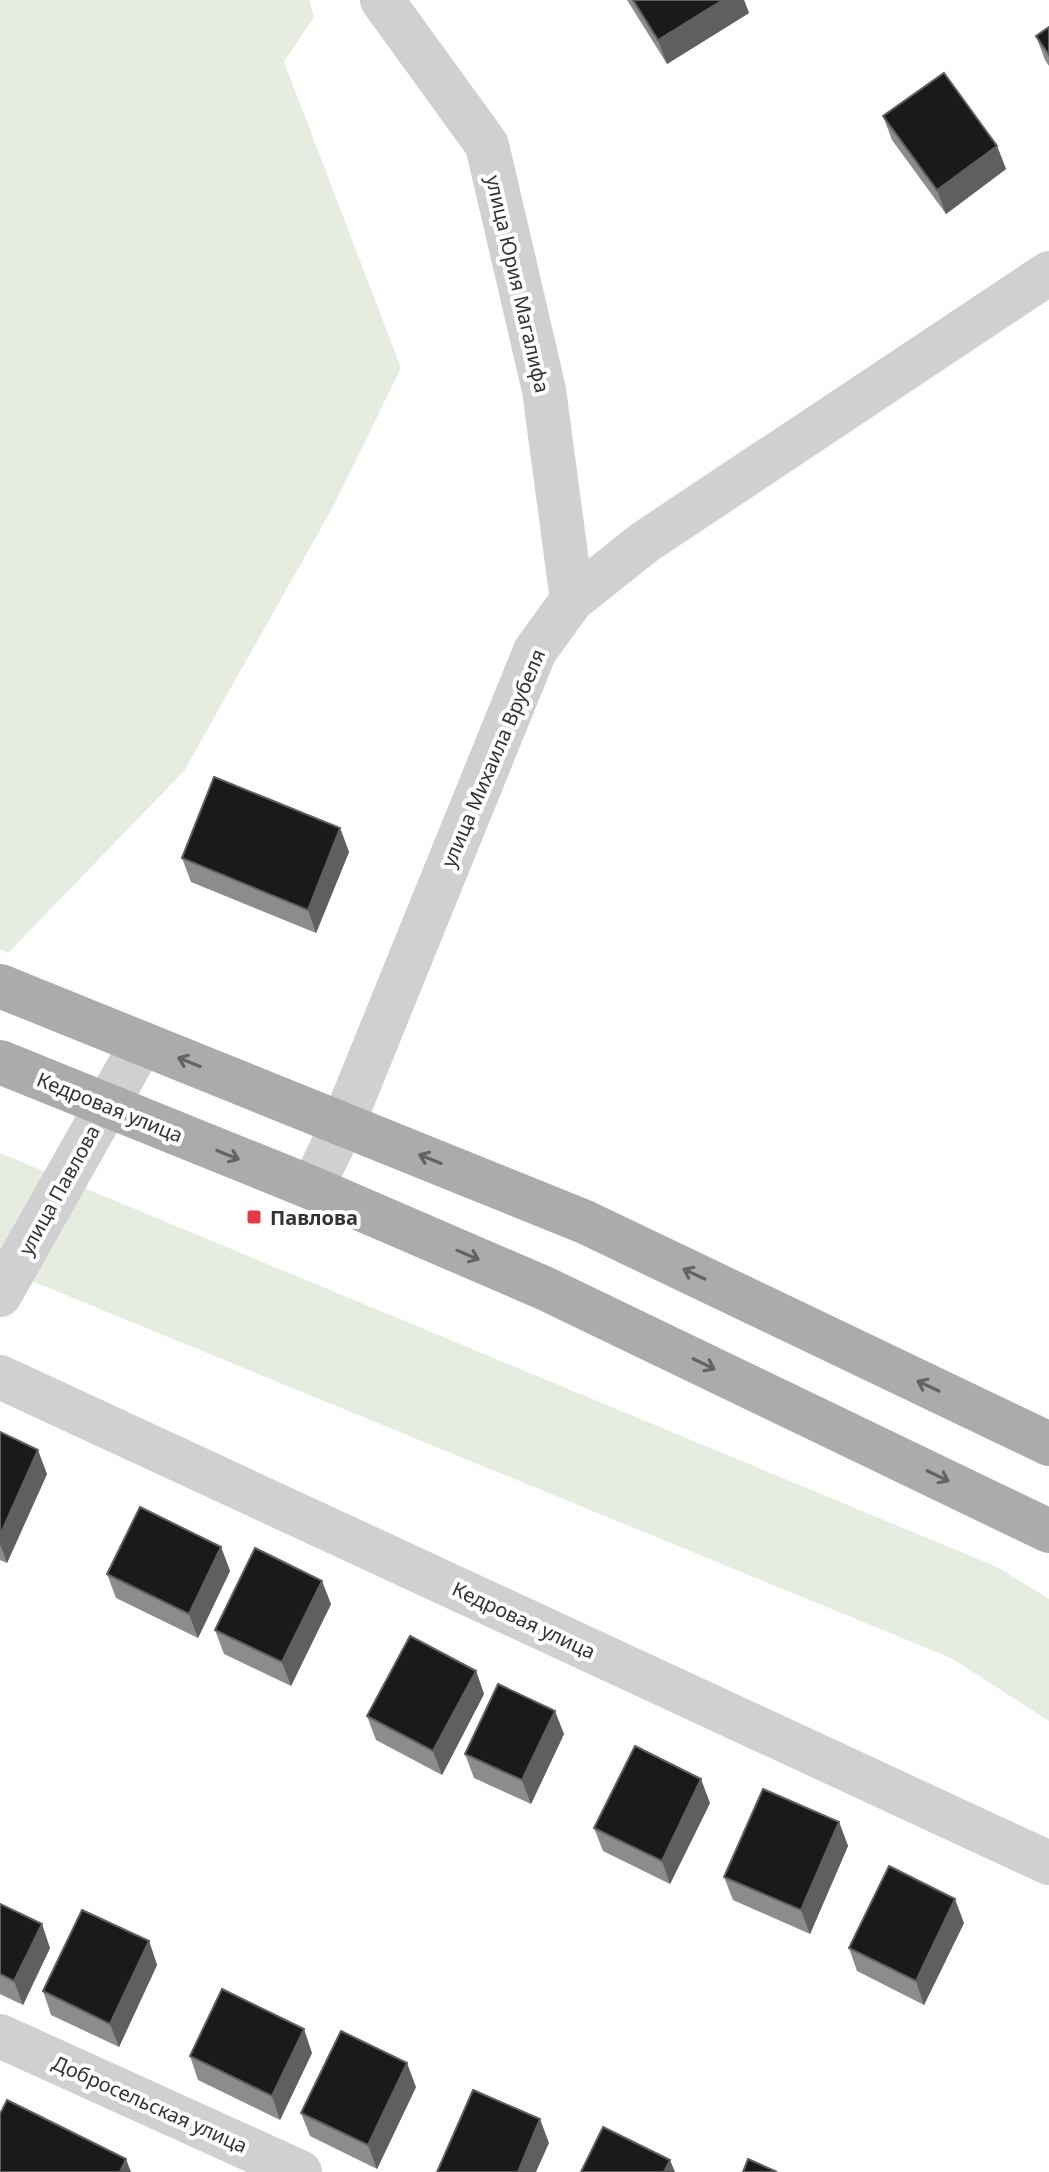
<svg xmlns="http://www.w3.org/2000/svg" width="1049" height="2172" viewBox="0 0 1049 2172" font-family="'Noto Sans',sans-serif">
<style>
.green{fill:#e6ecdf}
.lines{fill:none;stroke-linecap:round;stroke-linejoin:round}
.minor{stroke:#d0d0d0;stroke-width:44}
.primary{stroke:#ababab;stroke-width:44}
.wall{fill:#8c8c8c}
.shaded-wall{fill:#5f5f5f}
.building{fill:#1a1a1a;stroke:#5f5f5f;stroke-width:2}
.oneway{stroke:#636363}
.poi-dot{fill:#e63946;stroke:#fff;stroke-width:3}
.labels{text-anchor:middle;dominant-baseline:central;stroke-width:8;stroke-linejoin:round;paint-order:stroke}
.street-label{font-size:20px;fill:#333;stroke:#fff}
.poi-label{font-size:20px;font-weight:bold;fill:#333;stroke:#fff;text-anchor:start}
</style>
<rect width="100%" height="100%" fill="#fff"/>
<g class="green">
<polygon points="0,0 309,0 314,17 284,62 401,368 334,505 184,771 8,953 0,949"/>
<polygon points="0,1153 997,1567 1049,1599 1049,1721 951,1658 0,1268"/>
</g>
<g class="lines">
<g class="minor">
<polyline points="382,0 487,145 544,390 572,600"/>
<polyline points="312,1188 343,1124 535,651 572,600 645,542 1049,273"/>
<polyline points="0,1295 142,1043"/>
<polyline points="0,1377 1049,1863"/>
<polyline points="0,2036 300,2172"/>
</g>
<g class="primary">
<polyline points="0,986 585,1222 1049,1444"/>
<polyline points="0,1062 312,1188 544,1288 1049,1531"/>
</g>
</g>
<g class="wall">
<polygon points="627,0 744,0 749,13 667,64"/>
<polygon points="1049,27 1049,66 1045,60 1036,36"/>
<polygon points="883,116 997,146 1006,169 946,214 892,140"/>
<polygon points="340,828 349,852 316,933 191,882 182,858"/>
<polygon points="0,1432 47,1474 7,1563 0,1560"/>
<polygon points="221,1547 230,1571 198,1638 116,1598 107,1574"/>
<polygon points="331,1604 291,1686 224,1654 215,1630"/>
<polygon points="476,1671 484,1694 442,1775 376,1740 367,1716"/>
<polygon points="564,1734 531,1804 474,1778 465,1754"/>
<polygon points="710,1803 670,1884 603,1851 594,1828"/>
<polygon points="839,1822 848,1846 810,1934 733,1900 724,1877"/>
<polygon points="0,1904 50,1948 23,2005 0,1994"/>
<polygon points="964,1923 924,2005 857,1971 849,1948"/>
<polygon points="149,1941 157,1965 119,2047 51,2015 43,1991"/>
<polygon points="312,2053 280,2120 198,2080 190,2056"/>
<polygon points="416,2087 377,2169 310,2136 301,2113"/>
</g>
<g class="shaded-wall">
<polygon points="723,0 744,0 749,13 667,64 658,40"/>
<polygon points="997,146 1006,169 946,214 937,190"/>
<polygon points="340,828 349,852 316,933 308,910"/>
<polygon points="38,1450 47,1474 7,1563 0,1544 0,1535"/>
<polygon points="221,1547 230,1571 198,1638 189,1614"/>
<polygon points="322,1581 331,1604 291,1686 282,1662"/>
<polygon points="476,1671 484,1694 442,1775 433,1751"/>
<polygon points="555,1711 564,1734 531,1804 522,1780"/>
<polygon points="701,1779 710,1803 670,1884 662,1861"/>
<polygon points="839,1822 848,1846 810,1934 801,1910"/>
<polygon points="955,1899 964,1923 924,2005 916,1981"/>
<polygon points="42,1924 50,1948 23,2005 14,1981"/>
<polygon points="149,1941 157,1965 119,2047 110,2024"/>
<polygon points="304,2029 312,2053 280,2120 272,2096"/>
<polygon points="407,2063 416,2087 377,2169 368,2145"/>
<polygon points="540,2119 549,2143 536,2172 518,2172"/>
<polygon points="126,2159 131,2172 120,2172"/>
<polygon points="670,2160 675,2172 664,2172"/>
</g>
<g class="building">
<polygon points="633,0 723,0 658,40"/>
<polygon points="1049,27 1049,55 1036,36"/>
<polygon points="944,73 997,146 937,190 883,116"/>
<polygon points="214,777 340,828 308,910 182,858"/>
<polygon points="0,1432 38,1450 0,1535"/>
<polygon points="140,1507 221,1547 189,1614 107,1574"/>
<polygon points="255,1548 322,1581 282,1662 215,1630"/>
<polygon points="410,1636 476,1671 433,1751 367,1716"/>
<polygon points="498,1684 555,1711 522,1780 465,1754"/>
<polygon points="635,1746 701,1779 662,1861 594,1828"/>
<polygon points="763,1789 839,1822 801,1910 724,1877"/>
<polygon points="889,1866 955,1899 916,1981 849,1948"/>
<polygon points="0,1904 42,1924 14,1981 0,1974"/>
<polygon points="82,1910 149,1941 110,2024 43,1991"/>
<polygon points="222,1989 304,2029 272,2096 190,2056"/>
<polygon points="341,2031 407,2063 368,2145 301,2113"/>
<polygon points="473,2090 540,2119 518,2172 437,2172"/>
<polygon points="7,2100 126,2159 120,2172 0,2172 0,2114"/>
<polygon points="603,2127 670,2160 664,2172 581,2172"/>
<polygon points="748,2159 777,2172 743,2172"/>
</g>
<defs><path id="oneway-shaft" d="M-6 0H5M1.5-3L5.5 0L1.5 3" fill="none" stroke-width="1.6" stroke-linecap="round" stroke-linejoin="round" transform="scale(2)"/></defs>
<g class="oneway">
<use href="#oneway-shaft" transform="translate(189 1062) rotate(-158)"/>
<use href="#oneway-shaft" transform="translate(228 1155) rotate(22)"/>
<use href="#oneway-shaft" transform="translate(430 1159) rotate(-158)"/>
<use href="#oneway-shaft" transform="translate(468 1255) rotate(23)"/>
<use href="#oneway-shaft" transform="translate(694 1274) rotate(-155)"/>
<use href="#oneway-shaft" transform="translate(704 1364) rotate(26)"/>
<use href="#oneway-shaft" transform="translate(928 1386) rotate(-155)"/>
<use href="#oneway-shaft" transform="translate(938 1476) rotate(26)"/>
</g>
<rect class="poi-dot" x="246" y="1209" width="16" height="16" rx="4"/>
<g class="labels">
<g class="street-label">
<text transform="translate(518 284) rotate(77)">улица Юрия Магалифа</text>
<text transform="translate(493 758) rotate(-67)">улица Михаила Врубеля</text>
<text transform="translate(110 1107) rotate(22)">Кедровая улица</text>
<text transform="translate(59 1190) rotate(-61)">улица Павлова</text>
<text transform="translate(524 1620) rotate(25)">Кедровая улица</text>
<text transform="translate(150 2104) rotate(24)">Добросельская улица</text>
</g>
<g class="poi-label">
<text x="270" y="1217">Павлова</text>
</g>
</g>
</svg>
